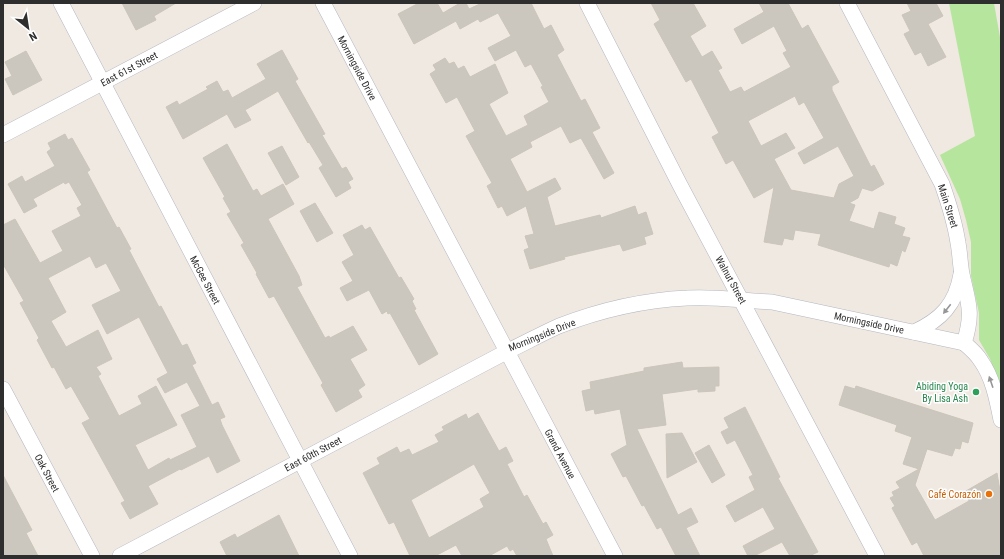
<svg xmlns="http://www.w3.org/2000/svg" width="1004" height="559" viewBox="0 0 1004 559" font-family="'Roboto Condensed',sans-serif">
<style>
.green{fill:#b6e59e}
.building{fill:#cbc7bf;stroke:#cbc5ba;fill-rule:evenodd}
.lines{fill:none;stroke-linecap:round;stroke-linejoin:round}
.street-casing{stroke:#b4b7c1;stroke-width:16}
.street{stroke:#fff;stroke-width:15}
.oneway{fill:#969696}
.leisure-dot{fill:#2e9e5b;stroke:#fff;stroke-width:1.5}
.food-dot{fill:#e8710a;stroke:#fff;stroke-width:1.5}
.labels{text-anchor:middle;dominant-baseline:central;stroke-width:3;stroke-linejoin:round;paint-order:stroke}
.street-label{font-size:10px;fill:#2e2e2e;stroke:#fff}
.leisure-label{font-size:10px;fill:#27864d;stroke:#fff;text-anchor:end}
.food-label{font-size:10px;fill:#c56008;stroke:#fff;text-anchor:end}
</style>
<rect width="100%" height="100%" fill="#efe9e1"/>
<polygon class="green" points="949,3 994,3 1001,43 1001,389 990,359 979,340 979,313 971,276 971,242 966,220 960,199 940,155 975,136"/>
<g class="building">
<polygon points="122,3 176,3 154,16 156,20 136,30"/>
<polygon points="419,3 437,3 443,13 460,3 466,3 469,9 482,3 531,3 544,29 551,25 564,50 557,55 581,101 585,99 600,128 592,132 614,173 604,179 581,138 570,143 561,126 530,142 532,147 510,159 527,192 555,178 561,189 547,197 555,226 600,215 601,218 635,206 638,215 646,212 653,234 644,237 646,244 623,251 620,244 564,257 565,259 530,269 524,250 529,248 525,236 534,234 526,206 507,216 502,206 498,208 487,186 492,183 466,136 475,131 457,97 446,103 430,74 436,70 433,65 445,58 449,64 454,62 458,69 464,66 470,77 495,64 508,93 489,104 506,136 528,125 524,116 549,102 541,87 543,86 531,64 525,67 516,50 495,61 488,48 511,36 498,13 480,22 478,19 460,29 456,21 414,44 398,14"/>
<path d="M651,3H693L706,26L690,36L702,57L712,51L722,68L718,70L730,92L741,87L744,92L791,67L783,53L787,51L774,26L742,44L734,29L764,12L759,3H788L802,29L808,25L839,82L832,86V90L871,167L874,165L884,184L872,191L862,188L858,198L849,203L855,205L849,221L874,229L879,212L896,217L894,224L905,228L902,236L910,238L905,252L902,250L897,266L890,263L889,267L818,245L821,234L795,230L793,240L784,238L782,245L764,242L774,187L754,198L733,160L726,164L712,137L719,133L691,79L686,82L654,24L660,20ZM795,96L799,105L804,102L824,138L798,153L804,164L838,146L854,176L839,184L834,198L791,190L774,159L795,148L786,133L761,146L748,121Z"/>
<polygon points="907,3 936,3 943,16 928,24 946,57 928,66 921,52 915,55 904,34 910,31 902,15 911,11"/>
<polygon points="282,50 298,79 295,81 325,134 322,135 342,169 346,167 353,179 348,182 351,188 336,197 319,168 323,165 309,142 308,143 278,91 245,110 251,120 235,128 227,114 183,139 166,107 177,101 179,105 208,89 206,87 217,81 223,92 228,90 232,98 266,79 257,64"/>
<polygon points="26,51 42,80 13,95 5,79 12,76 5,62"/>
<path d="M65,134L68,140L72,138L90,170L87,172L117,228L119,227L131,249L129,250L159,307L161,306L182,346L187,344L196,363L192,365L212,405L218,402L225,417L220,419L222,425L240,461L217,473L209,456L181,470L180,469L148,486L158,504L130,519L121,503L125,501L82,423L90,419L71,386L66,389L54,367L52,368L37,340L39,338L20,303L24,301L3,264V225L15,219L40,263L63,251L52,231L81,216L77,208L82,205L69,182L65,184L64,182L33,199L37,206L24,213L8,184L22,176L25,182L55,166L47,152L51,149L48,143ZM90,256L96,268L106,263L121,291L92,305L107,334L139,317L168,373L157,379L165,393L187,382L200,406L181,415L197,447L170,460L169,458L148,470L135,445L177,425L156,386L138,396L142,404L119,416L98,376L101,374L96,367L112,359L98,330L66,347L51,321L66,312L48,278Z"/>
<polygon points="227,144 253,191 257,189 261,196 283,184 294,204 268,219 299,276 302,285 297,287 325,338 329,336 330,338 353,326 367,350 350,359 365,385 358,390 362,397 336,412 321,385 323,383 274,296 269,298 256,274 257,273 241,245 244,243 227,214 231,212 223,198 225,197 203,158"/>
<polygon points="282,146 299,177 286,185 268,153"/>
<polygon points="315,203 333,233 317,242 300,211"/>
<polygon points="362,225 365,230 370,227 399,278 401,277 414,299 412,301 416,309 414,310 438,354 419,365 390,313 388,314 387,311 382,314 369,290 347,301 340,288 353,281 342,262 354,255 343,235"/>
<polygon points="682,362 683,368 719,367 719,386 715,386 715,391 698,392 698,389 662,394 666,425 637,429 678,515 691,508 698,522 686,528 700,556 676,556 661,527 657,529 644,505 642,506 626,476 623,477 611,454 627,445 620,409 595,414 594,409 586,411 582,391 591,389 590,382 644,371 644,368"/>
<polygon points="845,386 855,389 856,386 973,423 968,443 962,441 960,449 955,448 952,456 927,449 915,485 935,520 969,501 966,491 997,473 1001,497 1001,556 924,556 917,542 912,545 892,508 895,506 890,498 894,496 892,492 900,488 896,482 919,469 903,464 912,437 895,431 897,425 839,405"/>
<polygon points="745,407 780,477 778,478 818,552 809,556 790,556 782,542 754,556 748,556 743,546 775,529 763,507 735,522 726,506 755,490 749,477 753,475 735,440 727,444 721,432 729,428 724,418"/>
<path d="M478,413L499,451L506,447L513,461L507,464L524,497L527,495L543,524L546,522L553,535L546,539L553,556H517L513,549L510,551L507,546L489,556H462L456,545L435,556H410L394,522L389,524L363,473L380,464L377,458L397,447L400,453L409,449L412,455L439,442L435,435L444,430L442,427L466,414L468,419ZM474,464L490,493L480,499L484,507L429,538L411,500Z"/>
<polygon points="682,433 697,462 667,478 666,434"/>
<polygon points="709,445 725,475 712,483 695,453"/>
<polygon points="3,475 32,530 26,533 38,556 3,556"/>
<polygon points="279,515 299,556 227,556 220,542 235,534 237,538"/>
</g>
<g class="lines">
<defs>
<g id="street">
<polyline points="61,3 350,556"/>
<polyline points="323,3 615,556"/>
<polyline points="587,3 680,185 877,556"/>
<path d="M847,3L942,184C949,204 955,223 958,243C960,253 960,264 962,274C968,302 974,312 964,343"/>
<polyline points="3,135 254,3"/>
<path d="M914,332C941,320 956,304 961,274"/>
<path d="M964,343C970,348 977,354 981,361C993,378 997,400 1001,420"/>
<polyline points="3,389 92,556"/>
<path d="M120,556L506,352C523,344 541,334 559,326C598,311 644,300 687,298C716,296 744,301 772,302L964,343"/>
</g>
</defs>
<use href="#street" class="street-casing"/>
<use href="#street" class="street"/>
</g>
<defs><path id="oneway-solid" d="M-6-.8H1V-3.2L6.5 0L1 3.2V.8H-6Z"/></defs>
<g class="oneway">
<use href="#oneway-solid" transform="translate(947 309) rotate(128)"/>
<use href="#oneway-solid" transform="translate(991 382) rotate(-109)"/>
</g>
<circle class="leisure-dot" cx="976" cy="392" r="4"/>
<circle class="food-dot" cx="989" cy="494" r="4"/>
<g class="labels">
<g class="street-label">
<text transform="translate(357 68) rotate(62)">Morningside Drive</text>
<text transform="translate(129 69) rotate(-28)">East 61st Street</text>
<text transform="translate(948 206) rotate(72)">Main Street</text>
<text transform="translate(205 280) rotate(62)">McGee Street</text>
<text transform="translate(731 280) rotate(61)">Walnut Street</text>
<text transform="translate(869 323) rotate(12)">Morningside Drive</text>
<text transform="translate(542 335) rotate(-22)">Morningside Drive</text>
<text transform="translate(313 454) rotate(-28)">East 60th Street</text>
<text transform="translate(560 454) rotate(62)">Grand Avenue</text>
<text transform="translate(47 473) rotate(62)">Oak Street</text>
</g>
<g class="leisure-label">
<text x="968" y="386">Abiding Yoga<tspan x="968" dy="12">By Lisa Ash</tspan></text>
</g>
<g class="food-label">
<text x="981" y="494">Café Corazón</text>
</g>
</g>
<rect width="1004" height="559" fill="none" stroke="#2e2e2e" stroke-width="8"/>
<g transform="translate(28 28) rotate(150)" stroke="#ffffff" stroke-width="3" paint-order="stroke">
<path d="M0-3L7 15L0 10L-7 15Z" fill="#2e2e2e"/>
<text y="-6" font-size="11" font-weight="bold" text-anchor="middle" fill="#2e2e2e">N</text>
</g>
</svg>
